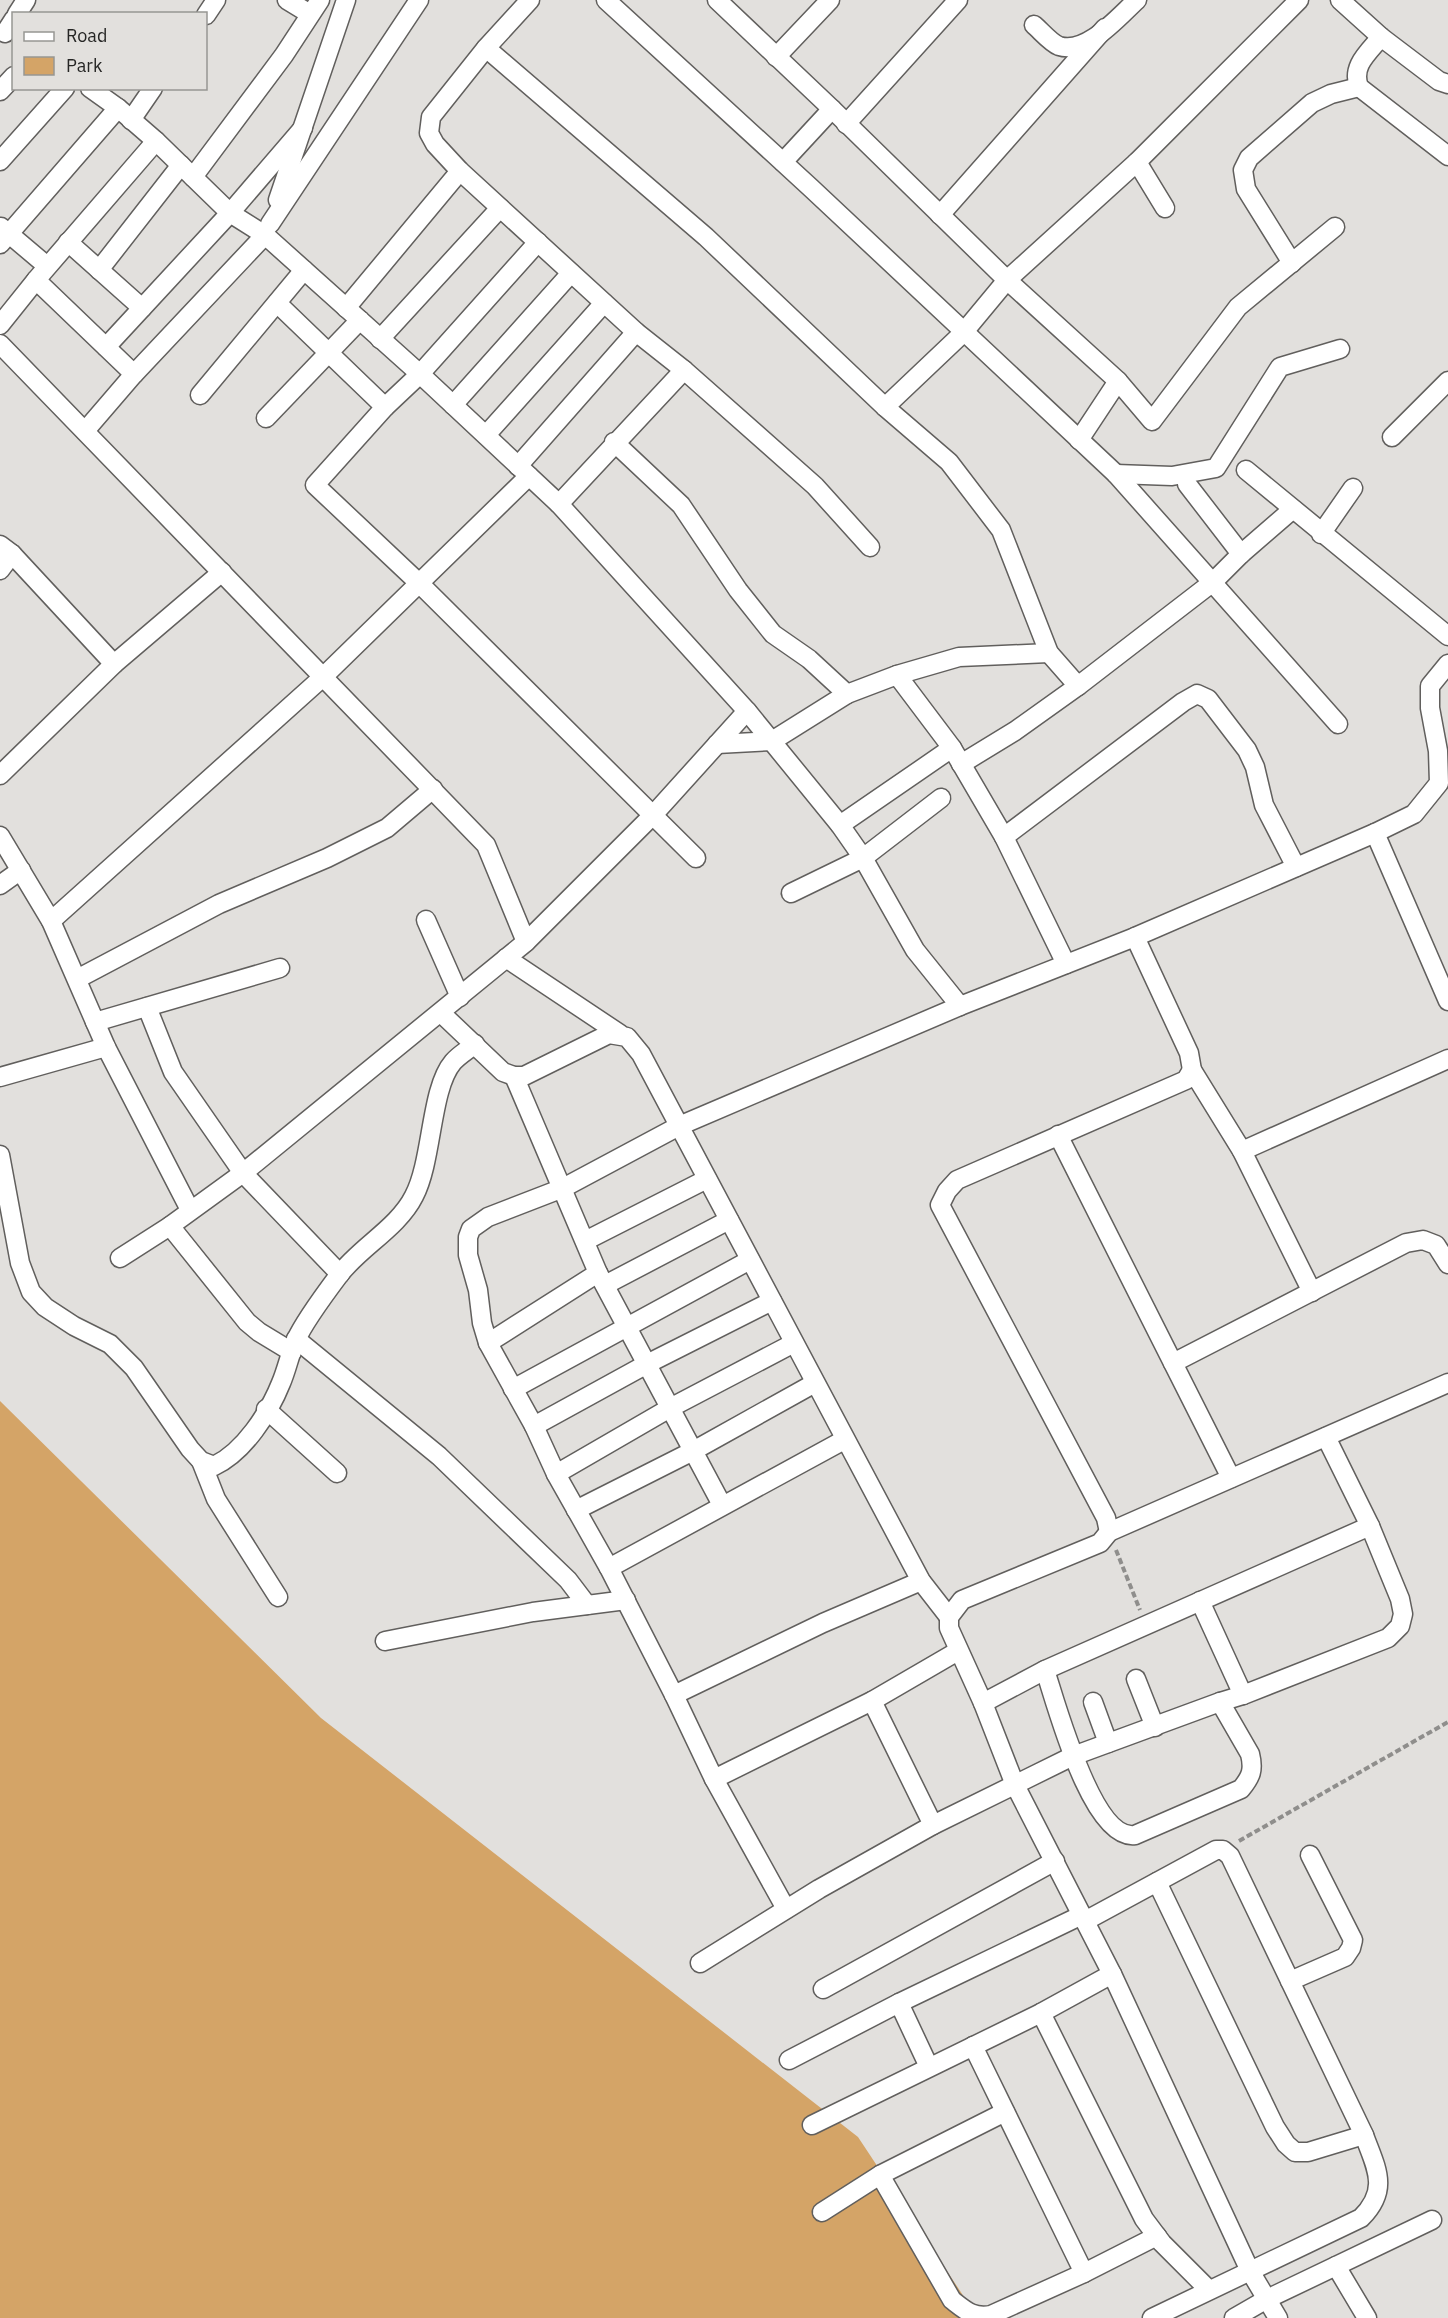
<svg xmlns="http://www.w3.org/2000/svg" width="1448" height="2318" viewBox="0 0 1448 2318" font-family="'IBM Plex Sans',sans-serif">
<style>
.green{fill:#d4a467}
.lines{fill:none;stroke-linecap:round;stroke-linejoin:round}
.minor-casing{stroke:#615f5d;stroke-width:21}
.path{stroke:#8f8e8c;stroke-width:4;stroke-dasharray:6 3;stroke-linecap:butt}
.minor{stroke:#fff;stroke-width:18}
</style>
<rect width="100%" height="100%" fill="#e2e0dd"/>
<polygon class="green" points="0,1401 321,1718 858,2137 978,2318 0,2318"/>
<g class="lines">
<defs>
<g id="minor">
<polyline points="287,0 310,14"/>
<polyline points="530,0 486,48 431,117 429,133 435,144 460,171 636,332 684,370 815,486 870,547"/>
<polyline points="606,0 811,188 1116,474 1338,724"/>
<polyline points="717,0 832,109 1007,280 1118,381 1152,421 1238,307 1335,227"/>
<polyline points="1340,0 1381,37 1439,81 1448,84"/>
<polyline points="17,14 26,0"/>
<polyline points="206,15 216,0"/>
<path d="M1034,25C1041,31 1051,43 1059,46C1087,55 1119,16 1137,0"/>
<polyline points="5,33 14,19"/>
<path d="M1381,37C1368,53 1351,66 1359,87L1448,156"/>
<polyline points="486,48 706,237 885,407 949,462 1001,530 1049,653 1078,686"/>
<polyline points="776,57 830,0"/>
<polyline points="90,88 118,108 156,141 230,213 265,235 420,374 559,504 747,711 840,825 863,858 915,950 960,1006 1135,937 1375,833 1414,814 1439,783 1438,751 1430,708 1430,686 1448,664"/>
<polyline points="0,91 14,76"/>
<polyline points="131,120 153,88"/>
<polyline points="846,124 958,0"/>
<polyline points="0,161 65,88"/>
<polyline points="783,162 832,109"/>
<polyline points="1137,162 1165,208"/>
<polyline points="193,177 284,55 320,0"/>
<polyline points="278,200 346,0"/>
<polyline points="940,215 1105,28"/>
<polyline points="270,224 419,0"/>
<polyline points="1,227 47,266"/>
<polyline points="68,242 142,308"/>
<polyline points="538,242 420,374 385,407 315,485 420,584 696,858"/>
<polyline points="0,244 118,108"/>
<polyline points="1292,263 1246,189 1243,170 1249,158 1312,103 1331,94 1359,87"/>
<polyline points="99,270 181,165"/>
<polyline points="36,280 134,374"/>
<polyline points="277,303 385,407"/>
<polyline points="346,308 460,171"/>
<polyline points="0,325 36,280 156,141"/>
<polyline points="380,339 500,208"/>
<polyline points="0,344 486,845 526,942"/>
<polyline points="106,347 230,213 303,128"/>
<polyline points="200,395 304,270"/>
<polyline points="453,405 571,273"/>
<polyline points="885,407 963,333 1007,280 1137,162 1299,0"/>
<polyline points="266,418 360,320"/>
<polyline points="85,431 134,374 265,235"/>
<polyline points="486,435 604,303"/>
<polyline points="1392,437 1448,381"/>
<polyline points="1079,440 1118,381"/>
<polyline points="614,442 681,505 738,590 773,634 809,659 847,694 897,675 959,657 1049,653"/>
<polyline points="518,466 636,332"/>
<polyline points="1246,470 1448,636"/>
<polyline points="1116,474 1172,476 1216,468 1280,367 1340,349"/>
<polyline points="1187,484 1241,554"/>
<polyline points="559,504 684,370"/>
<polyline points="1321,534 1353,488"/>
<polyline points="0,545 12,554 114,664"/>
<polyline points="0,570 12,554"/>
<polyline points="897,675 952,748 1004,837 1183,702 1197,694 1208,699 1247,750 1255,767 1264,805 1296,867"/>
<polyline points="717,744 772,741 847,694"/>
<polyline points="961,764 1015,731 1078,686 1213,582 1241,554 1293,509"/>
<polyline points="0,775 114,664 222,572"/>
<polyline points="840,825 952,748"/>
<polyline points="1375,833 1448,1001"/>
<polyline points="0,836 51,921 106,1047 190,1210"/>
<polyline points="1004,837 1066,964"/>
<polyline points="0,885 21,870"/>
<polyline points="791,893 863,858 941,798"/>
<polyline points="426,920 460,997"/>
<polyline points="51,921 324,676 529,476"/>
<polyline points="1135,937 1189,1053 1192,1070 1242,1151 1312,1292"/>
<polyline points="506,958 620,1034"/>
<polyline points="77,979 219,904 327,858 387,828 433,789"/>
<polyline points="147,1007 173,1072 243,1173 340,1274"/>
<polyline points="441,1013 503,1072 514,1076 524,1076 609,1034 627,1037 641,1054 921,1581 949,1617"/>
<polyline points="95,1022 280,968"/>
<polyline points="514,1076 598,1273 722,1505"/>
<polyline points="0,1077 106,1047"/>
<polyline points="1058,1135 1231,1478"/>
<polyline points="1242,1151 1448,1059"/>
<path d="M0,1155L20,1263L31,1292L45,1307L74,1326L110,1344L134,1368L190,1449L201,1461L214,1466C244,1452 269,1413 281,1383C287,1369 290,1353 296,1340C304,1322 327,1291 339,1275C360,1247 398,1228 414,1196C433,1160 430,1089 453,1062C459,1055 468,1050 475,1044"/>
<polyline points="170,1226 247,1322 259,1332 292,1352"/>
<polyline points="585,1241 707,1179"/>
<polyline points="120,1258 170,1226 243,1173 526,942 654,814 747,711"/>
<polyline points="605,1285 729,1220"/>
<polyline points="296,1339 439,1456 568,1580 587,1605"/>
<polyline points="488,1343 598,1273"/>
<polyline points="1173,1363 1406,1243 1423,1240 1436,1245 1448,1264"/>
<polyline points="513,1389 750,1260"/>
<polyline points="266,1409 337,1473"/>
<polyline points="534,1426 647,1364 772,1301"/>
<polyline points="201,1461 216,1499 278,1597"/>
<polyline points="556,1474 670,1408 794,1343"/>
<polyline points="576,1510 693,1451 815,1383"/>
<polyline points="1109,1532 1106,1518 940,1205 947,1191 957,1180 1186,1080 1192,1070"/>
<polyline points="609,1568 844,1440"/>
<polyline points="1200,1601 1243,1695"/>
<polyline points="385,1641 533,1612 626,1600"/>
<polyline points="958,1651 872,1701 714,1779 674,1695 609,1568 556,1474 534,1426 488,1343 482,1323 478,1290 468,1255 468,1237 471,1229 488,1217 563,1188 679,1126 960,1006"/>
<path d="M1045,1670C1056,1703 1092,1841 1135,1835L1241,1789C1251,1777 1254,1770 1250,1754L1220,1702"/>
<polyline points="1136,1679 1155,1727"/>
<polyline points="674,1695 823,1623 921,1581"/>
<polyline points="872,1701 933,1825"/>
<polyline points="1093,1702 1108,1743"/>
<polyline points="983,1703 1045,1670 1370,1526"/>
<polyline points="714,1779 786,1909"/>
<polyline points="1157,1882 1275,2127 1286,2144 1295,2152 1308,2152 1364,2135"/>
<path d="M1085,1921L1216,1850H1223L1230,1856L1364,2135C1376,2168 1390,2189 1361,2218L1152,2318"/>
<polyline points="700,1963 819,1889 933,1825 1073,1756 1220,1702 1243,1695 1388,1638 1400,1626 1403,1614 1400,1599 1370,1526 1326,1437"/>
<polyline points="1290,1981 1345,1957 1351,1948 1353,1940 1310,1855"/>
<polyline points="823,1989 1055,1861"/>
<polyline points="899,2003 929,2067"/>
<polyline points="1041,2013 1144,2219 1162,2243 1209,2290"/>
<polyline points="973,2046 1084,2273"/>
<polyline points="789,2060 899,2003 1082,1915"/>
<polyline points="812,2125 1041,2013 1112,1974"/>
<path d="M880,2175L952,2300C966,2311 973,2318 991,2315L1084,2273L1157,2236"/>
<polyline points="822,2212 880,2175 1005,2112"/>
<polyline points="1336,2266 1367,2318"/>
<polyline points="1234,2318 1267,2299 1432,2220"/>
<polyline points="1278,2318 1250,2271 1112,1974 1015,1785 983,1703 949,1628 949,1617 962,1600 1100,1543 1109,1532 1448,1383"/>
</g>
</defs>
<use href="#minor" class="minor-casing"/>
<g class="path">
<polyline points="1116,1550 1140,1610"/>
<polyline points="1239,1841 1448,1722"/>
</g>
<use href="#minor" class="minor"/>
</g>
<rect x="12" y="12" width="195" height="78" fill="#e2e0dd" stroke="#979693" stroke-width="1.5"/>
<rect x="24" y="32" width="30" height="9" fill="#ffffff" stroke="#979693" stroke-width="1.5"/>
<text x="66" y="42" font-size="18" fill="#262625">Road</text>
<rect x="24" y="57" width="30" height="18" fill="#d4a467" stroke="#979693" stroke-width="1.5"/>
<text x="66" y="72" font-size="18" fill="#262625">Park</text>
</svg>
